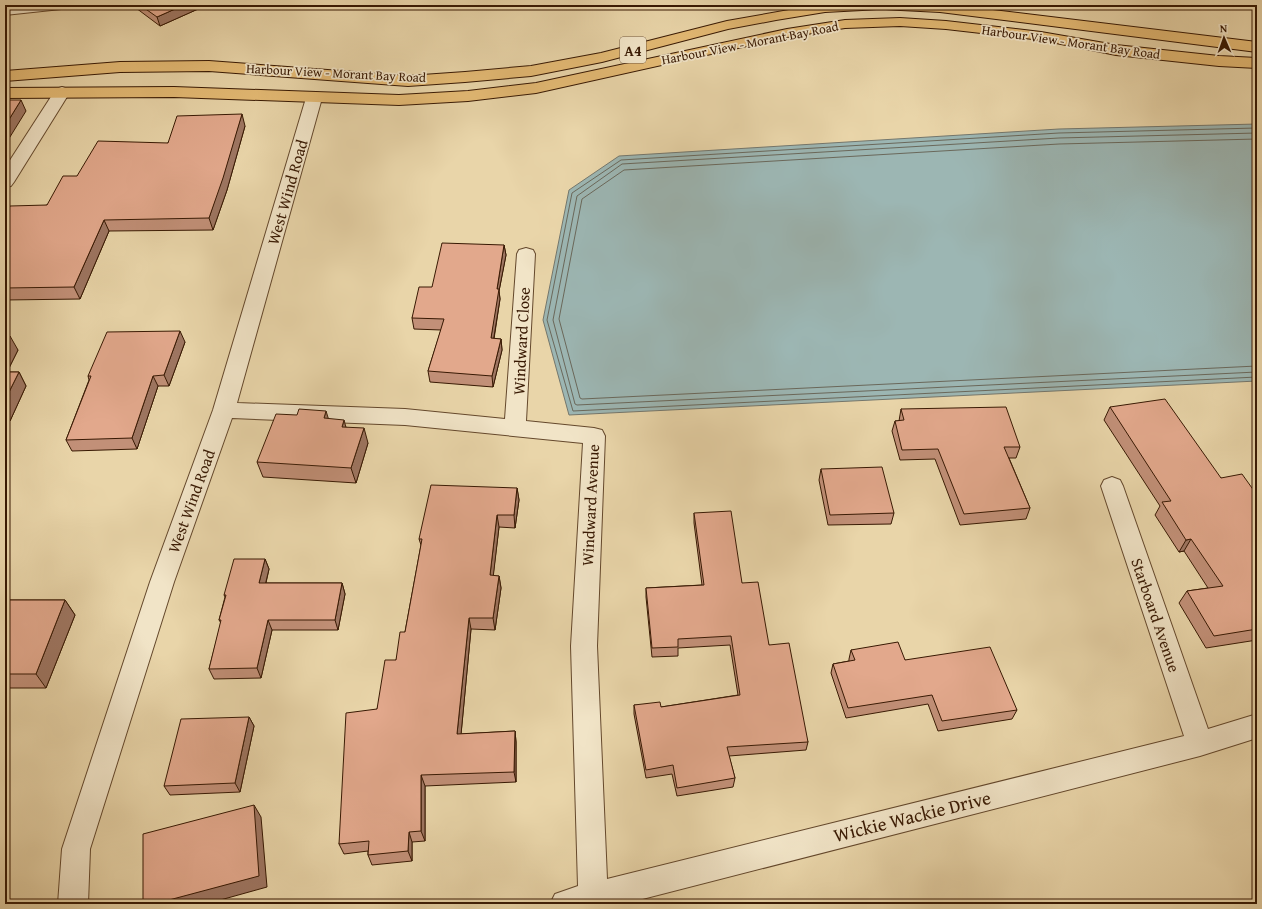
<svg xmlns="http://www.w3.org/2000/svg" width="1262" height="909" viewBox="0 0 1262 909" font-family="'Gentium Book Plus',serif">
<style>
.water{fill:#9cb6b3;stroke:#74776d}
.lines{fill:none;stroke-linecap:round;stroke-linejoin:round}
.shore{stroke:#6a685b;stroke-width:1}
.minor-casing{stroke:#64482c;stroke-width:2}
.trunk-casing{stroke:#381903;stroke-width:2}
.minor{fill:#f1e4c7;fill-rule:evenodd}
.trunk{fill:#e4ba74;fill-rule:evenodd}
.wall{fill:#c29078;stroke:#381903}
.shaded-wall{fill:#9e7662;stroke:#381903}
.building{fill:#e2a88c;stroke:#381903}
.labels{text-anchor:middle;dominant-baseline:central;stroke-width:3.5;stroke-linejoin:round;paint-order:stroke}
.far-street-label{font-size:13px;fill:#381903;stroke:#f1e4c7}
.shield{fill:#f1e4c7;stroke:#70563e;stroke-width:1}
.shield-label{font-size:15px;font-weight:bold;fill:#381903}
.street-label{font-size:16px;fill:#381903;stroke:#f1e4c7}
.near-street-label{font-size:19px;fill:#381903;stroke:#f1e4c7}
</style>
<rect width="100%" height="100%" fill="#e9d5a9"/>
<filter id="stains"><feTurbulence type="fractalNoise" baseFrequency=".005" numOctaves="4"/><feColorMatrix values="0 0 0 0 .2 0 0 0 0 .09 0 0 0 0 .02 0 0 0 .5 -.17"/></filter>
<radialGradient id="worn" r=".72"><stop offset=".6" stop-color="#630" stop-opacity="0"/><stop offset="1" stop-color="#630" stop-opacity=".3"/></radialGradient>
<polygon class="water" points="1257,124 1257,381 569,415 543,320 569,190 619,156 1059,129"/>
<g class="lines">
<g class="shore">
<polyline points="1257,128 1059,133 621,160 572,193 547,320 573,411 1257,377"/>
<polyline points="1257,133 1059,138 622,164 577,196 553,320 575,404 577,405 1257,372"/>
<polyline points="1257,139 1059,144 624,170 582,199 559,319 580,398 582,399 1257,366"/>
</g>
<defs>
<g id="minor">
<polygon points="20,5 68,5 66,8 61,9 5,15 5,7"/>
<polygon points="62,87 68,89 70,92 14,182 11,186 5,187 5,168 56,89"/>
<polygon points="314,93 320,95 322,98 237,403 405,409 505,419 517,254 519,250 526,248 533,250 535,254 526,421 594,428 602,430 605,436 597,646 607,879 1184,736 1101,486 1104,480 1112,477 1120,480 1123,486 1208,729 1257,714 1257,738 1200,756 623,904 550,904 555,894 578,886 571,646 583,443 405,425 232,418 174,582 90,849 88,904 58,904 62,849 150,582 213,410 306,98 308,95"/>
</g>
<g id="trunk">
<polygon points="817,5 951,5 1257,42 1257,52 940,12 881,9 825,12 776,20 728,29 602,62 531,76 465,82 408,86 209,71 120,72 5,81 5,71 120,62 209,61 408,76 465,72 531,66 601,53 727,21"/>
<polygon points="900,18 946,21 1041,32 1116,45 1219,56 1257,58 1257,68 1219,66 1116,55 1041,40 946,29 900,26 845,28 787,37 536,93 468,101 399,105 174,97 5,98 5,88 174,87 399,95 468,91 536,83 787,29 845,20"/>
</g>
</defs>
<use href="#minor" class="minor-casing"/>
<use href="#trunk" class="trunk-casing"/>
<use href="#minor" class="minor"/>
<use href="#trunk" class="trunk"/>
</g>
<g class="wall">
<polygon points="132,5 207,5 160,26"/>
<polygon points="245,126 227,190 213,230 109,231 80,299 5,300 5,217 47,205 77,176 168,143"/>
<polygon points="504,245 506,255 499,291 500,299 494,339 501,339 502,350 493,387 430,382 428,371 441,330 414,329 412,318 432,287"/>
<polygon points="5,336 18,350 7,372 19,372 26,386 10,421 5,421"/>
<polygon points="185,342 169,386 158,386 137,449 72,451 66,440 89,380 88,376"/>
<polygon points="1110,407 1221,478 1257,495 1257,640 1206,648 1179,603 1187,591 1208,588 1184,551 1179,552 1155,515 1160,506 1104,420"/>
<polygon points="901,409 1020,447 1016,458 1009,458 1030,508 1026,519 960,525 935,459 900,460 892,431 895,421 899,421"/>
<polygon points="328,419 346,427 368,443 356,483 263,477 257,462"/>
<polygon points="821,469 894,513 891,524 828,525 819,480"/>
<polygon points="517,488 519,500 515,528 499,527 493,576 499,576 501,588 495,630 471,629 461,734 515,731 516,742 516,782 425,786 425,841 412,842 412,861 372,865 368,855 368,851 344,854 339,844 377,709 396,660 405,632 421,545 419,539"/>
<polygon points="694,513 742,583 769,645 808,742 806,750 729,756 735,778 733,787 677,796 672,774 646,778 634,714 634,705 661,707 738,695 730,645 678,648 678,656 652,657 646,597 646,588 702,585 694,523"/>
<polygon points="265,559 269,569 266,583 342,583 345,594 338,630 272,630 261,678 214,679 209,669 221,623 219,620 225,597 224,595"/>
<polygon points="5,600 65,600 75,615 46,688 5,688"/>
<polygon points="851,650 905,660 1017,710 1012,719 938,731 928,704 846,718 831,673 833,664 849,661 849,659"/>
<polygon points="249,717 254,726 240,792 170,795 164,786"/>
</g>
<g class="shaded-wall">
<polygon points="184,5 207,5 160,26 157,17"/>
<polygon points="5,13 7,16 5,19"/>
<polygon points="21,100 26,111 5,145 5,126"/>
<polygon points="242,114 245,126 227,190 213,230 209,218"/>
<polygon points="104,220 109,231 80,299 74,287"/>
<polygon points="504,245 506,255 499,291 500,299 492,349 491,338 497,289"/>
<polygon points="180,331 185,342 169,386 164,375"/>
<polygon points="10,336 18,350 5,376 5,347"/>
<polygon points="501,339 502,350 493,387 492,376"/>
<polygon points="19,372 26,386 10,421 5,414 5,400"/>
<polygon points="153,376 158,386 137,449 132,438"/>
<polygon points="326,411 331,427 324,418"/>
<polygon points="344,420 348,435 342,427"/>
<polygon points="364,428 368,443 356,483 351,468"/>
<polygon points="517,488 519,500 515,528 514,515"/>
<polygon points="497,515 499,527 492,587 490,575"/>
<polygon points="1191,539 1184,551 1179,552 1186,540"/>
<polygon points="265,559 269,569 263,594 259,583"/>
<polygon points="499,576 501,588 495,630 493,618"/>
<polygon points="342,583 345,594 338,630 335,620"/>
<polygon points="65,600 75,615 46,688 36,674"/>
<polygon points="469,618 471,629 460,745 457,734"/>
<polygon points="268,620 272,630 261,678 257,668"/>
<polygon points="249,717 254,726 240,792 235,783"/>
<polygon points="515,731 516,742 516,782 514,772"/>
<polygon points="421,775 425,786 425,841 421,831"/>
<polygon points="254,805 261,817 267,887 206,904 154,904"/>
<polygon points="409,832 412,842 412,861 408,851"/>
</g>
<g class="building">
<polygon points="140,5 184,5 157,17"/>
<polygon points="5,100 21,100 5,126"/>
<polygon points="242,114 223,178 209,218 104,220 74,287 5,288 5,244 7,240 5,240 5,217 10,206 47,205 63,176 77,176 98,141 168,143 177,116"/>
<polygon points="442,243 504,245 497,289 499,289 491,338 501,339 492,376 428,371 444,319 412,318 419,287 432,287"/>
<polygon points="180,331 164,375 153,376 132,438 66,440 91,376 88,376 107,332"/>
<polygon points="5,336 10,336 5,347"/>
<polygon points="5,372 19,372 5,400"/>
<polygon points="1165,399 1221,478 1242,474 1257,495 1257,629 1214,636 1187,591 1223,586 1191,539 1186,540 1162,502 1171,501 1110,407"/>
<polygon points="1006,407 1020,447 1004,447 1030,508 964,514 938,449 902,450 895,421 904,420 901,409"/>
<polygon points="299,409 326,411 324,418 344,420 342,427 364,428 351,468 257,462 276,414 297,415"/>
<polygon points="882,467 894,513 830,515 821,469"/>
<polygon points="431,485 517,488 514,515 497,515 490,575 499,576 493,618 469,618 457,734 515,731 514,772 421,775 421,831 409,832 408,851 368,855 369,841 339,844 346,713 377,709 385,660 396,660 400,632 405,632 422,539 419,539"/>
<polygon points="731,511 742,583 758,582 769,645 789,643 808,742 727,747 735,778 677,788 673,765 646,770 634,705 660,702 661,707 740,695 731,636 678,639 678,647 652,648 646,588 704,585 694,513"/>
<polygon points="234,559 265,559 259,583 342,583 335,620 268,620 257,668 209,669 221,620 219,620 226,595 224,595"/>
<polygon points="5,600 65,600 36,674 5,674"/>
<polygon points="898,642 905,660 990,647 1017,710 942,721 932,695 848,708 833,664 855,660 851,650"/>
<polygon points="249,717 235,783 164,786 181,719"/>
<polygon points="254,805 259,876 154,904 143,904 143,834"/>
</g>
<g class="labels">
<g class="far-street-label">
<text transform="translate(1071 42) rotate(8)">Harbour View - Morant Bay Road</text>
<text transform="translate(750 43) rotate(-11)">Harbour View - Morant Bay Road</text>
<text transform="translate(336 73) rotate(3)">Harbour View - Morant Bay Road</text>
</g>
<rect class="shield" x="620" y="37" width="26" height="26" rx="3"/>
<g class="shield-label">
<text x="633" y="50">A4</text>
</g>
<g class="street-label">
<text transform="translate(287 192) rotate(-74)">West Wind Road</text>
<text transform="translate(521 341) rotate(-87)">Windward Close</text>
<text transform="translate(191 501) rotate(-70)">West Wind Road</text>
<text transform="translate(590 505) rotate(-87)">Windward Avenue</text>
<text transform="translate(1156 615) rotate(71)">Starboard Avenue</text>
</g>
<g class="near-street-label">
<text transform="translate(912 816) rotate(-14)">Wickie Wackie Drive</text>
</g>
</g>
<rect width="1262" height="909" fill="none" stroke="#e9d5a9" stroke-width="20"/>
<rect x="6" y="6" width="1250" height="897" fill="none" stroke="#381903" stroke-width="2"/>
<rect x="10" y="10" width="1242" height="889" fill="none" stroke="#381903"/>
<g transform="translate(1224 38) rotate(358)" stroke="#f1e4c7" stroke-width="3" paint-order="stroke">
<path d="M0-3L7 15L0 10L-7 15Z" fill="#381903"/>
<text y="-6" font-size="11" font-weight="bold" text-anchor="middle" fill="#381903">N</text>
</g>
<rect width="100%" height="100%" filter="url(#stains)"/>
<rect width="100%" height="100%" fill="url(#worn)"/>
</svg>
